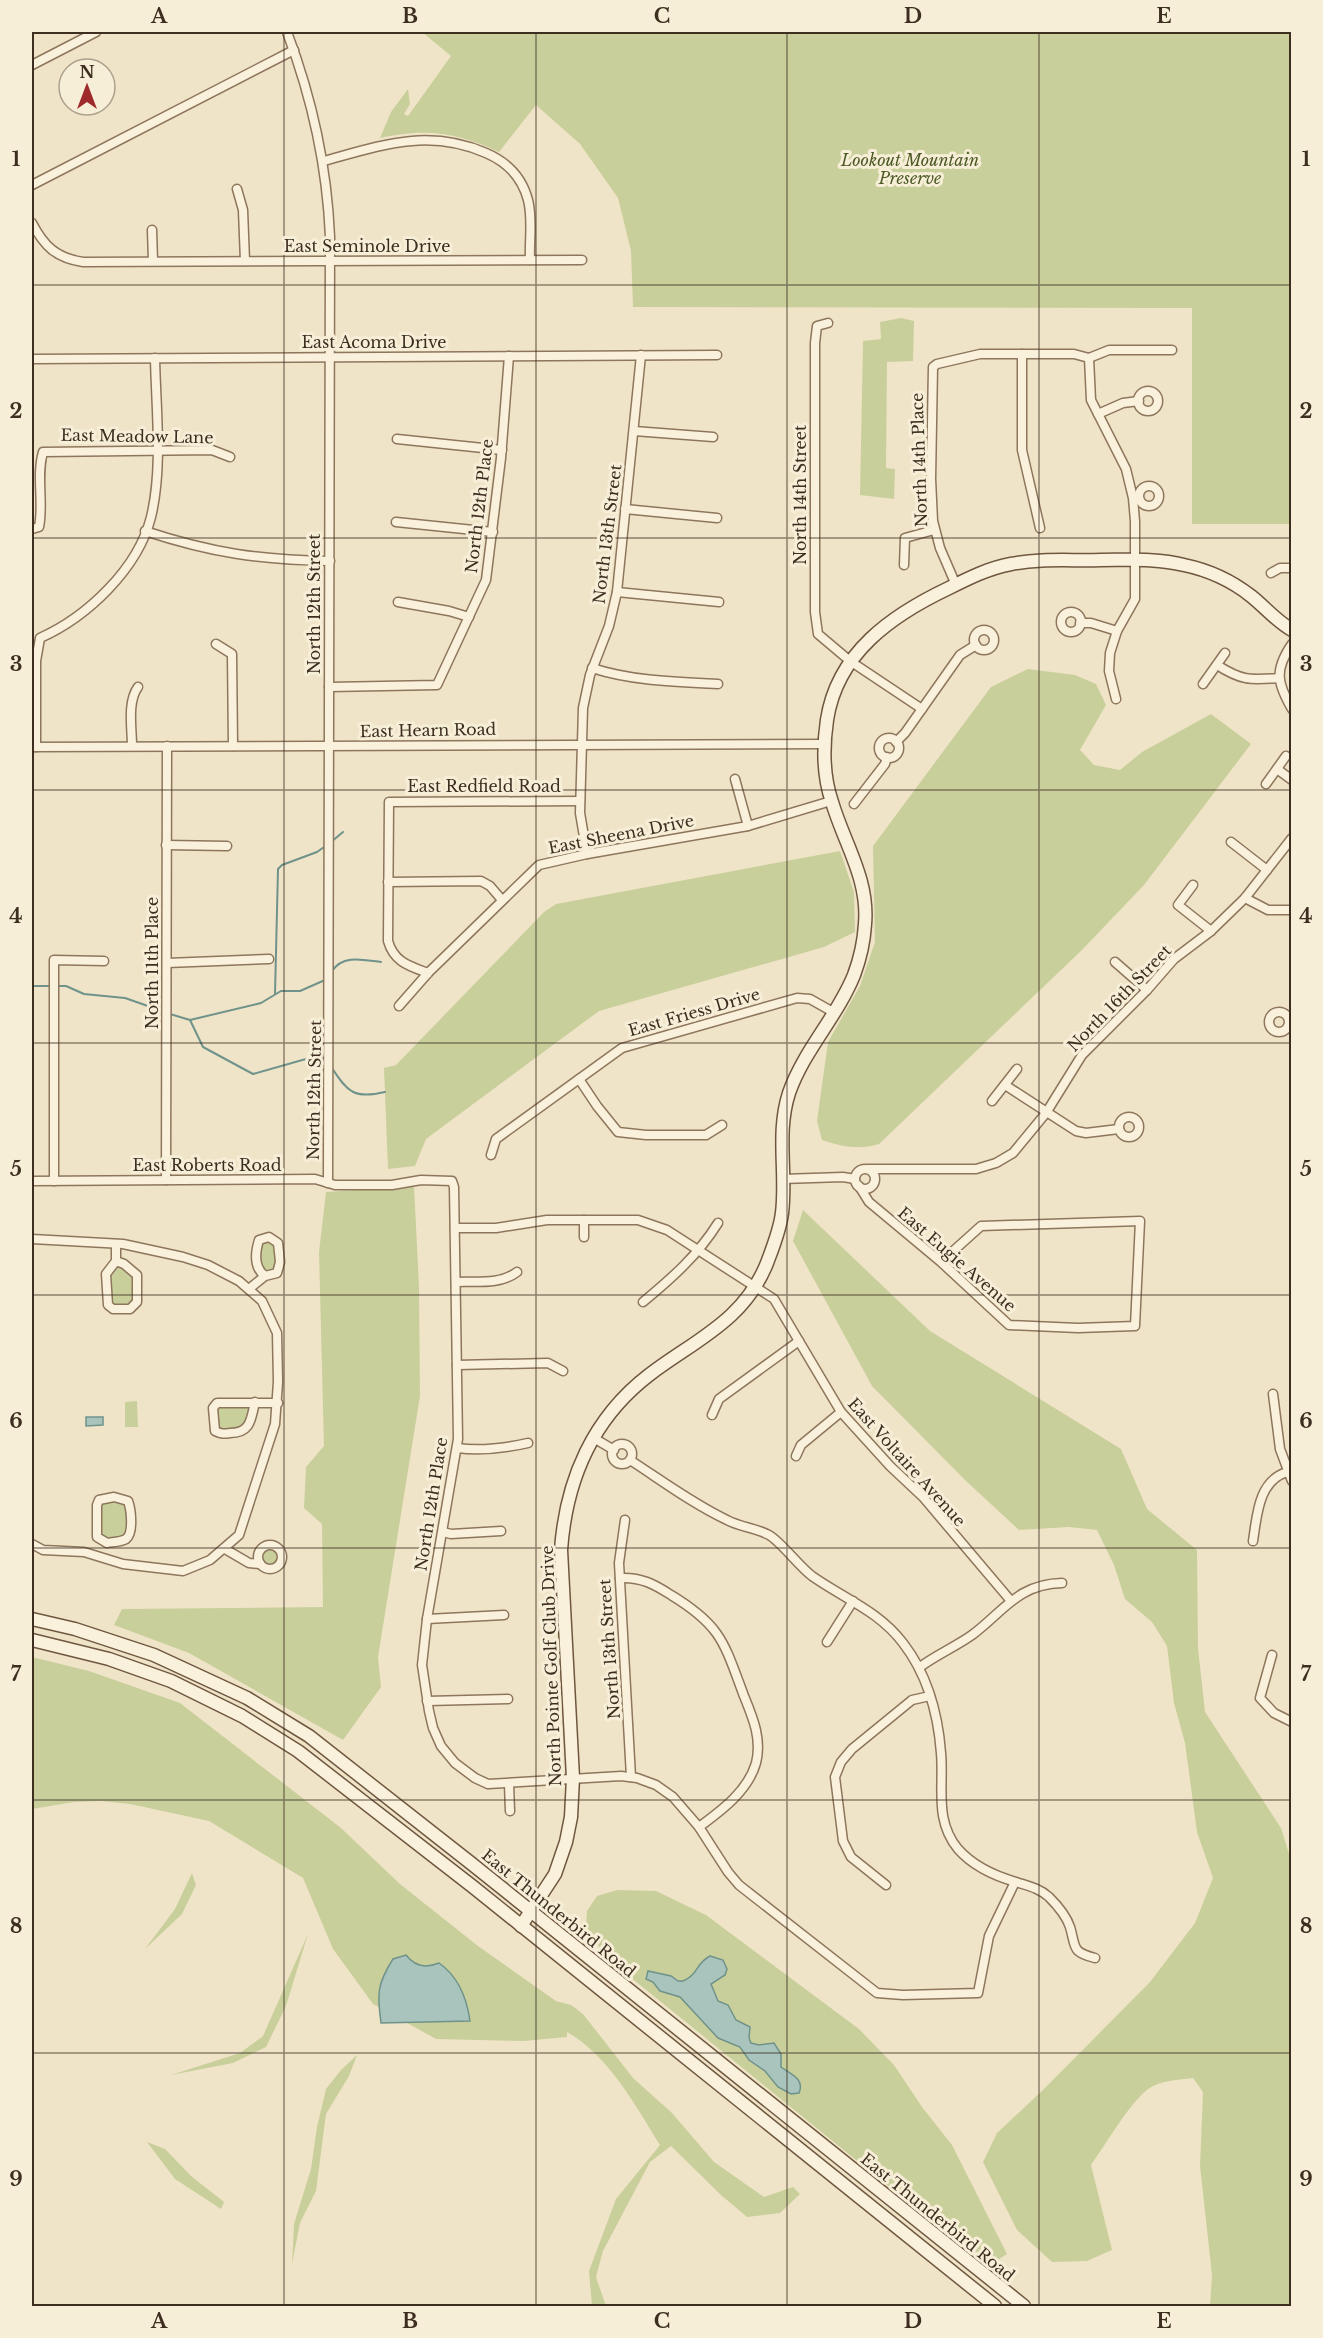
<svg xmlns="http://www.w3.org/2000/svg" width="1323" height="2338" viewBox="0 0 1323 2338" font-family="'Libre Baskerville',serif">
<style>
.green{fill:#c9cf9b}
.water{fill:#a9c4bc;stroke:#6f938a;stroke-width:1.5}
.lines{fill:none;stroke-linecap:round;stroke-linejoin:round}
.stream{stroke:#6f938a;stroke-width:2}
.street-casing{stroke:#8d765c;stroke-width:11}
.secondary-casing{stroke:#6f573f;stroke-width:15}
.street{stroke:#faf1dc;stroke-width:8}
.secondary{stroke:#faf1dc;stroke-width:12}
.grid{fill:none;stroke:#3d2e20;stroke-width:1.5;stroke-opacity:0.55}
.labels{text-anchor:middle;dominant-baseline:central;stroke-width:6;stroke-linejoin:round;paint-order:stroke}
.park-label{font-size:16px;font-style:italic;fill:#4d5a26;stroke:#f7eed8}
.street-label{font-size:16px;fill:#3d2e20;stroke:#f7eed8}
.neatline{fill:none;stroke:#3d2e20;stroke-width:2}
.grid-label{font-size:20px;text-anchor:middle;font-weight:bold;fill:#3d2e20}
</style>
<rect width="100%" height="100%" fill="#f0e4c8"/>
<g class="green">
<path d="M422,32H1291V524H1192V308L633,307L631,251L618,198L580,144L536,105L499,152C456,132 427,128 380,138L391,112L408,89L410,104L404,114L408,116L451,56Z"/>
<polygon points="901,318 914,321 913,361 887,362 886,468 895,469 894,499 860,495 863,341 881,339 880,322"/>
<path d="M1028,669L1075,675L1096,684L1106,705L1080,750L1094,765L1120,770L1142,752L1211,714L1251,744L1144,885L1082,950L879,1144C858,1150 843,1147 822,1140L817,1121L828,1042L860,986L875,942L873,846L991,687Z"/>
<polygon points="840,851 854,892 855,932 824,947 599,1011 426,1139 415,1166 388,1169 384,1068 396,1065 544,912 556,904"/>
<polygon points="414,1186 419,1286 420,1396 378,1657 381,1687 343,1740 189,1653 114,1625 122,1609 323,1607 322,1524 304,1508 306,1467 324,1446 319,1252 326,1192"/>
<path d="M803,1210L930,1331L1121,1449L1147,1509L1197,1550L1198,1648L1205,1712L1281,1828L1291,1860V2306H1210L1212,2275L1200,2166L1203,2092L1193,2078C1179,2080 1161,2080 1148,2089C1129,2104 1106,2144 1091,2165L1112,2250L1087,2261L1052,2262L1017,2230L983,2162L997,2133L1043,2090L1150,1982L1195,1923L1213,1878L1197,1832L1185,1743L1174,1703L1167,1646L1152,1622L1125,1599L1114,1565L1097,1530L1069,1527L1019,1530L966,1481L872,1386L793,1241Z"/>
<polygon points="274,1239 280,1269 265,1276 256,1251 259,1240"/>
<polygon points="116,1261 137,1275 134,1306 108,1305 108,1270"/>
<polygon points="137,1401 138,1427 125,1427 125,1402"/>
<polygon points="255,1402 245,1431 215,1431 217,1403"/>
<polygon points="99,1500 128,1501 129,1536 100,1540"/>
<circle cx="270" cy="1557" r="12"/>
<path d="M32,1657L89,1671L180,1703L341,1828L400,1884L478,1946L556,2001L571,2005L583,2014L633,2078L672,2113L714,2162L764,2197L793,2187L800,2194L780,2213L747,2217L721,2195L671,2146L650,2162L603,2251L596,2277L606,2306H592L589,2271L616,2199L660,2145C635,2105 609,2056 567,2032V2037L524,2041L436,2039L373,2004L333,1949L303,1878L209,1821L130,1804L100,1801L74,1802L32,1809Z"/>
<polygon points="192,1873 196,1885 182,1914 145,1949 175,1909"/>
<path d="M617,1890L656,1891L706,1915L859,2029L894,2065L922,2107L952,2145L1007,2254L988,2266C861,2165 736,2062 609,1960L586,1929L587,1911L597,1896Z"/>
<polygon points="308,1934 286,2006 266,2047 233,2063 171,2075 240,2053 263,2036"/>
<polygon points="357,2055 349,2076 326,2114 316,2191 300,2223 292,2264 294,2224 311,2169 317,2127 326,2089 341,2070"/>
<polygon points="147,2142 165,2149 191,2176 224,2202 221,2209 175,2179"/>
</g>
<g class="water">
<polygon points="86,1417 103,1417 103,1425 86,1426"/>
<path d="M406,1955C415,1967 427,1968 439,1963C459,1977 467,1999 470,2021L381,2023C377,1994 377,1984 393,1959Z"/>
<path d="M710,1956L723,1960L727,1969L725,1975L711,1984L718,2001L728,2005L736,2020L750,2027L749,2038L751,2043L759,2045L774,2043L781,2054V2067C791,2074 805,2079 799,2093L791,2094L778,2087L765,2071L749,2060L740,2047L718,2038L680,1997L660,1991L653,1982L646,1979L648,1971L671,1976L678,1981H683C699,1974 695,1964 710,1956Z"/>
</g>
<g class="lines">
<g class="stream">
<polyline points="331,842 343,832"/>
<path d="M332,971C343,954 364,960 381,962"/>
<polyline points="32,986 66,986 84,994 125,998 165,1012"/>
<polyline points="275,994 278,869 282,865 317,852 327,845"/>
<polyline points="170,1014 190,1020 203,1047 253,1074 320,1055 324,1059"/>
<polyline points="190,1020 261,1003 281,991 300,991 325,980"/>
<path d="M332,1068C348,1093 355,1099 385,1092"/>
</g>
<defs>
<g id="street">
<path d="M287,32C312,98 327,165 330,237L328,1183"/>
<polyline points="32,65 96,32"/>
<path d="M324,161C382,145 428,128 486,153C507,162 522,177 528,200C533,219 529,241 530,260"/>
<polyline points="32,185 294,50"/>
<polyline points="237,189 243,210 245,261"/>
<path d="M32,223C44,246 56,258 83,262L582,260"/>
<polyline points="152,230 153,261"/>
<polyline points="828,323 817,326 815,343 815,612 818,634 850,661 922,709"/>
<polyline points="1022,354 1022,450 1040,528"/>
<polyline points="1089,358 1091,400 1126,469 1133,498 1135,521 1135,599 1117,631 1110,653 1109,671 1116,699"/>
<polyline points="1089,358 1109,350 1172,350"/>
<polyline points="32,359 717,355"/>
<circle cx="1148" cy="401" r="10"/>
<polyline points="1098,414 1123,403 1139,401"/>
<polyline points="634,431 713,437"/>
<polyline points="397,439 502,450"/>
<circle cx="1149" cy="496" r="10"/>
<polyline points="625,509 717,518"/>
<polyline points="396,522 493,532"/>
<path d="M32,529L39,527C44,503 36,476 43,452L212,450L230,457"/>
<path d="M145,531C212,553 260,560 330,561"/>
<polyline points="904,565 905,538 934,530"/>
<polyline points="1271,573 1280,568 1292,568"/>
<polyline points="956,585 940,548 933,521 931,479 933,367 937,364 980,354 1074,354 1089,358"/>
<polyline points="617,592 719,602"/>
<polyline points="398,602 449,611 469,617"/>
<circle cx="1071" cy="622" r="10"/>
<polyline points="1080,623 1091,623 1117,631"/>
<circle cx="984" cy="640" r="10"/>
<polyline points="216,644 232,654 233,746"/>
<path d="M1292,644C1274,670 1277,683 1292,709"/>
<path d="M1217,665C1242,681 1250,680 1279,678"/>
<path d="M592,668C632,681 676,682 718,684"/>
<polyline points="1203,684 1225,653"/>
<polyline points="329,687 437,685 486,580 501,458 509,356"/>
<circle cx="889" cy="748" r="10"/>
<polyline points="896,742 905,733 960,655 976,645"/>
<path d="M132,746C132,728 127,702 138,687"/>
<polyline points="32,747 825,744"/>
<path d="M36,747V661L40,638C87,617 138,569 151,517C163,468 156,409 155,358"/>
<polyline points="1277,769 1292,780"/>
<polyline points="735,779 748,826"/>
<polyline points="1266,784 1286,756"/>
<polyline points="854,804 885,764 887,757"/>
<polyline points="1231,842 1267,870"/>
<polyline points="166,845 227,846"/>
<polyline points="587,854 580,813 583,708 590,675 609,626 617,592 641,355"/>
<polyline points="388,882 481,881 490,886 502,900"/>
<polyline points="1193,885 1178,905 1211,931"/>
<polyline points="1245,898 1268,910 1292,910"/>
<polyline points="1115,962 1147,990"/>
<polyline points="167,963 269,959"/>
<path d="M428,973C409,966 394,962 388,941L389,802L580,801"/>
<polyline points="399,1006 428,973 539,865 587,854 748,826 831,801"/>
<circle cx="1279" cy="1022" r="10"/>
<polyline points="579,1079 597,1106 618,1132 646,1135 706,1135 722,1125"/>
<polyline points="1005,1085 1076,1131 1086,1133 1119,1129"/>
<polyline points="992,1101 1017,1069"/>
<circle cx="1129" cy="1127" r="10"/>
<polyline points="491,1155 496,1139 622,1048 797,998 810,999 833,1012"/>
<polyline points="869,1169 976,1169 996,1163 1013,1153 1046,1113 1082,1055 1147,990 1174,959 1211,931 1245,898 1292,838"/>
<circle cx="865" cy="1179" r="10"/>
<polyline points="782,1179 843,1177 855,1179"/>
<polyline points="166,1180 167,746"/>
<polyline points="32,1181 315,1179 335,1185 392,1185 421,1180 452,1181 454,1187 458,1439 427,1619 422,1665 429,1711 433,1728 441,1746 455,1763 475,1778 488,1784 621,1776 637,1778 656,1785 673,1797 699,1827 728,1872 739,1885 877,1993 903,1995 978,1993 989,1936 1015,1882"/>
<polyline points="54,1181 54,960 104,961"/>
<polyline points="859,1186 869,1202 941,1262 1009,1325 1078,1328 1135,1326 1140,1221 981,1226 941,1262"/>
<polyline points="455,1228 496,1228 547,1220 638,1220 667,1230 774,1299 841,1412 890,1466 923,1497 1011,1601"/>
<polyline points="584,1237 584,1220"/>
<polyline points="32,1239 123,1244 183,1257 208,1265 239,1281 262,1301 277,1333 278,1382 275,1424 239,1535 210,1560 183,1571 123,1564 84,1552 43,1550 32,1544"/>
<polyline points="116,1261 124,1264 137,1275 137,1302 130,1309 113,1309 108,1305 106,1274 116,1261 116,1244"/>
<path d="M456,1282C476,1281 500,1285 517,1272"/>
<path d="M250,1288L265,1276L277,1273L280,1262L278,1243L269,1237L259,1240C255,1253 254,1268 265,1276"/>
<path d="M643,1302C672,1278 698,1255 718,1223"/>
<polyline points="457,1365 548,1363 563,1371"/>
<polyline points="1273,1394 1280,1449 1292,1481"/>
<path d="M255,1402C251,1419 251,1433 230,1433C224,1434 221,1434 215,1431L213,1408L217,1403H278"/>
<polyline points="712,1415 719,1399 799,1341"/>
<polyline points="592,1437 614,1450"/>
<circle cx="622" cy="1454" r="10"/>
<path d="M457,1448C480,1451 506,1448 528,1443"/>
<polyline points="796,1456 801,1445 841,1412"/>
<path d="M630,1460C661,1480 693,1504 727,1520C740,1527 756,1528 769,1535C780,1541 799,1566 812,1576C843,1598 879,1611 903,1643C927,1674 938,1713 941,1753C944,1787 934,1820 958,1849C973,1866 995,1876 1016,1882C1028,1886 1039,1888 1049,1897C1057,1905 1066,1915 1070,1927C1076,1947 1071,1952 1095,1958"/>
<path d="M114,1497L128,1501C131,1509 134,1533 126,1539C121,1542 113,1542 107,1543L97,1537V1505L99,1500Z"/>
<polyline points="625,1520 619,1563 631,1777"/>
<polyline points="443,1532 451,1534 501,1531"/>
<path d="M1253,1541C1257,1516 1258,1481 1287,1472"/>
<circle cx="270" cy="1557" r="12"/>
<polyline points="225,1549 249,1563 260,1564"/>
<path d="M620,1578C641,1577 654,1584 671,1595C722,1626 724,1643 744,1696C753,1718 762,1739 756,1763C748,1791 722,1810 699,1827"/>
<polyline points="427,1619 504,1615"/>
<polyline points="827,1642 853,1601"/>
<polyline points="1272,1655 1260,1698 1274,1713 1292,1722"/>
<path d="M920,1667C936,1655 955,1647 972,1635C1004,1611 1018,1584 1062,1583"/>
<polyline points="427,1701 508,1699"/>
<polyline points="509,1784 510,1811"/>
<polyline points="886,1885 851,1857 843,1841 835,1777 841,1762 852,1749 912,1700 930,1696"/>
</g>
<g id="secondary">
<polyline points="32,1619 75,1629 154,1655 247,1698 309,1736 472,1864 1024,2306"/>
<polyline points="32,1640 109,1659 171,1681 242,1716 298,1751 472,1886 995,2306"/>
<path d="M521,1926L555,1874L566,1842L571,1817L573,1778L561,1550C566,1480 593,1418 649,1375C695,1340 744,1321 767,1263C773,1247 780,1230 782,1213C787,1173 776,1133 789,1093C804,1050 837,1017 854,975C860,959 864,941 865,924C869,879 844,843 832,802C823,776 823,747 827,720C837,653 892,615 949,588C969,578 989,568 1011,564C1041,558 1071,561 1101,560C1128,560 1157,558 1184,565C1208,570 1232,581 1251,596C1265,607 1276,621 1292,630"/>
</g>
</defs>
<use href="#street" class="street-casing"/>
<use href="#secondary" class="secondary-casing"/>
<use href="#street" class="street"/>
<use href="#secondary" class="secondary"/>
</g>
<path class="grid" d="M284,32V2306M536,32V2306M787,32V2306M1039,32V2306M32,285H1292M32,538H1292M32,790H1292M32,1043H1292M32,1295H1292M32,1548H1292M32,1800H1292M32,2053H1292"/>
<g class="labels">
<g class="park-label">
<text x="910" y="160">Lookout Mountain<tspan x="910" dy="18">Preserve</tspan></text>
</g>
<g class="street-label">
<text x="367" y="246">East Seminole Drive</text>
<text x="374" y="342">East Acoma Drive</text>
<text transform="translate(137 436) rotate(1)">East Meadow Lane</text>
<text transform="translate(919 460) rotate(-92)">North 14th Place</text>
<text transform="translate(800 495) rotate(-90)">North 14th Street</text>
<text transform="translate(479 506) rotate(-83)">North 12th Place</text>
<text transform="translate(607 534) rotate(-83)">North 13th Street</text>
<text transform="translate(314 604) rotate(-90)">North 12th Street</text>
<text transform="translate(428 730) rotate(-1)">East Hearn Road</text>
<text x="484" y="786">East Redfield Road</text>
<text transform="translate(621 834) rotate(-11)">East Sheena Drive</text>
<text transform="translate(152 963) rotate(-90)">North 11th Place</text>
<text transform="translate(1119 998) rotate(-46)">North 16th Street</text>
<text transform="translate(694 1012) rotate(-16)">East Friess Drive</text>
<text transform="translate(314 1090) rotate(-89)">North 12th Street</text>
<text x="207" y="1165">East Roberts Road</text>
<text transform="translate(957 1259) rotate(41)">East Eugie Avenue</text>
<text transform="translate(907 1462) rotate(48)">East Voltaire Avenue</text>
<text transform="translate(431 1504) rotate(-81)">North 12th Place</text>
<text transform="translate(609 1649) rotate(-94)">North 13th Street</text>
<text transform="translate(551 1666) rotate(-92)">North Pointe Golf Club Drive</text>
<text transform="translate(559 1913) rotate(39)">East Thunderbird Road</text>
<text transform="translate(938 2217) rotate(39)">East Thunderbird Road</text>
</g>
</g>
<rect width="1323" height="2338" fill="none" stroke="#f7eed8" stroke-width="66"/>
<g transform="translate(87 87)"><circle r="28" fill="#f7eed8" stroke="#ada18e" stroke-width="1.5"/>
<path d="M0-4.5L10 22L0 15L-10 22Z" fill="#9e2a2b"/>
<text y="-9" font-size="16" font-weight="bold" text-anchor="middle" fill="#3d2e20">N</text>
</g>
<rect x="33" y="33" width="1257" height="2272" class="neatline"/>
<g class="grid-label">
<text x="159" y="23">A</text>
<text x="410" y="23">B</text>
<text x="662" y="23">C</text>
<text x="913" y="23">D</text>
<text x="1164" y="23">E</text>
<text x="16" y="166">1</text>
<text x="1306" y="166">1</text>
<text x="16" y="418">2</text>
<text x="1306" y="418">2</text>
<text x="16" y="671">3</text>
<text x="1306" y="671">3</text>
<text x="16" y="923">4</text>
<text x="1306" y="923">4</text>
<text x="16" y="1176">5</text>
<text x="1306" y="1176">5</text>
<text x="16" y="1428">6</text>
<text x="1306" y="1428">6</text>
<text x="16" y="1681">7</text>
<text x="1306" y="1681">7</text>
<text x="16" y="1933">8</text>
<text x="1306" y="1933">8</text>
<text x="16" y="2186">9</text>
<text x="1306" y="2186">9</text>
<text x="159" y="2328">A</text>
<text x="410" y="2328">B</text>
<text x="662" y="2328">C</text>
<text x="913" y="2328">D</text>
<text x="1164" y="2328">E</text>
</g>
</svg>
